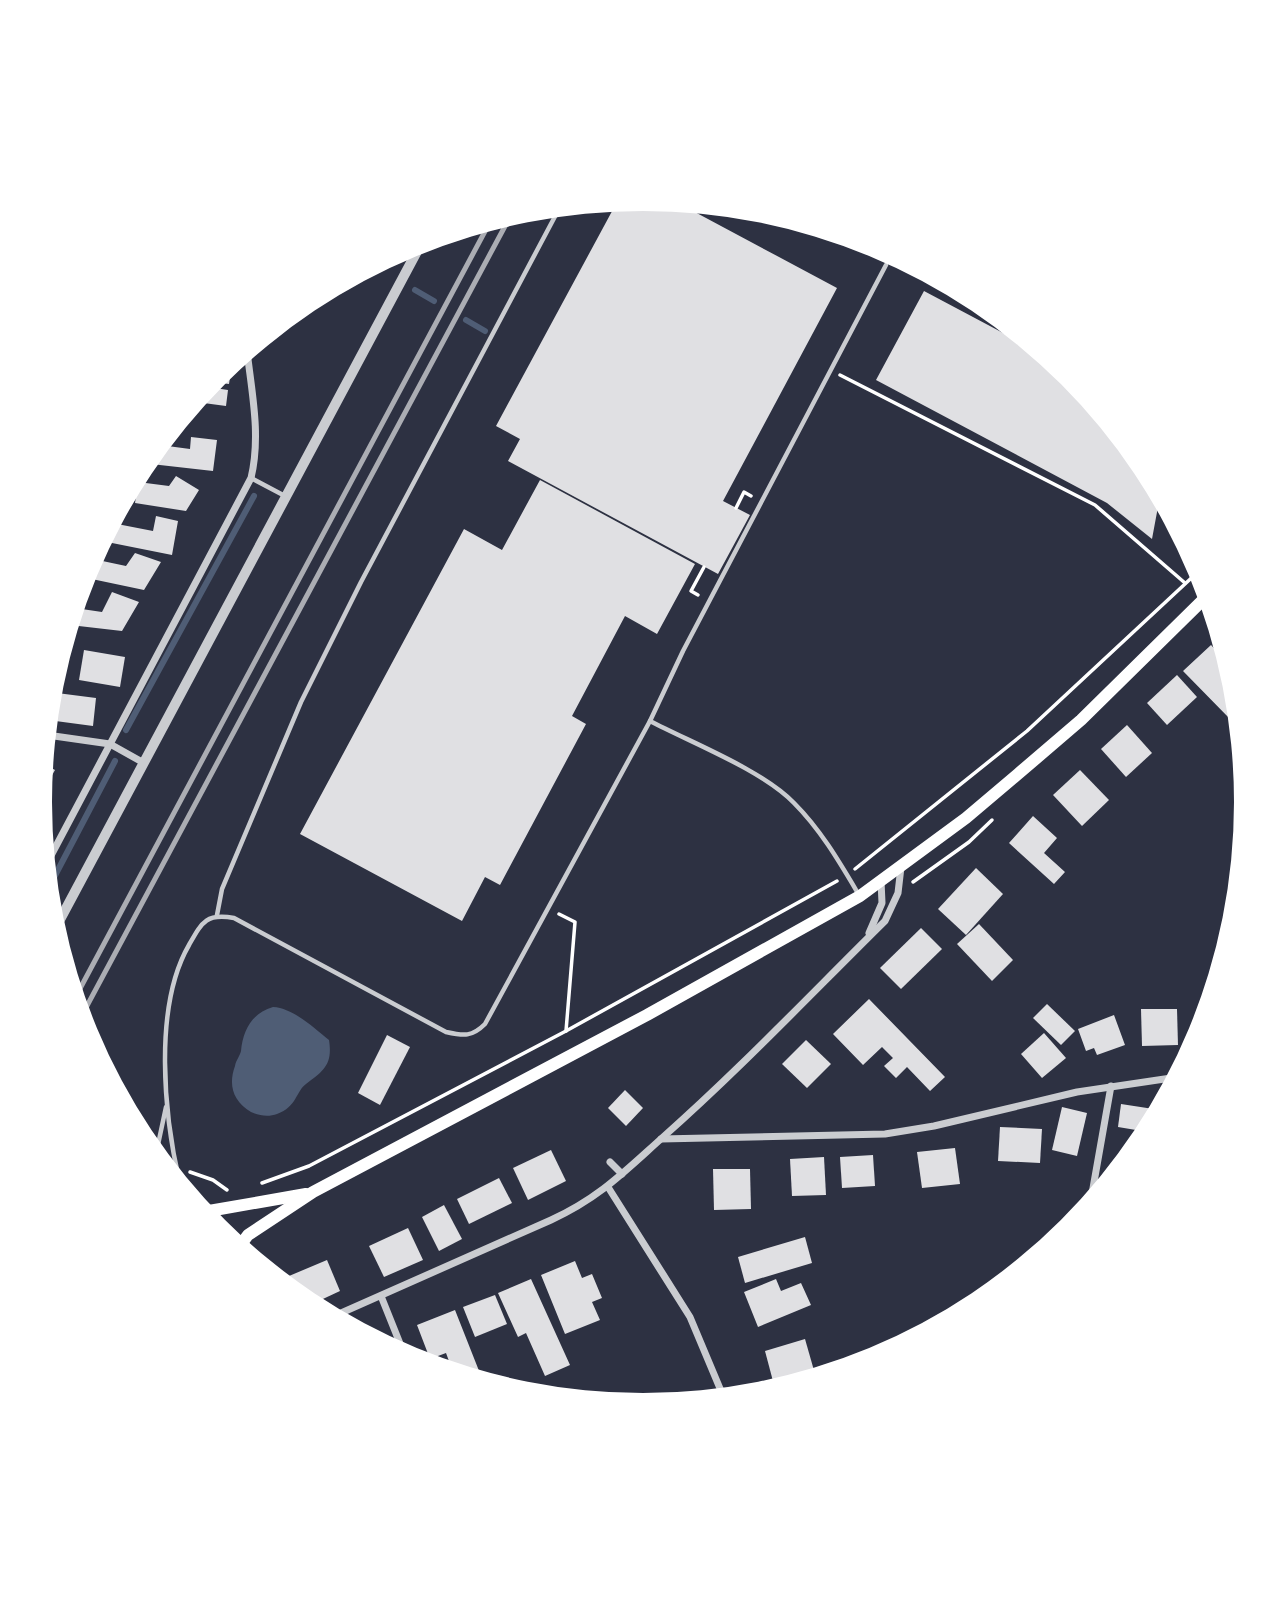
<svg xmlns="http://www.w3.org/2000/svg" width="1287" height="1605" viewBox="0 0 1287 1605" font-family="'PT Sans',sans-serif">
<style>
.water{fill:#4f5d75}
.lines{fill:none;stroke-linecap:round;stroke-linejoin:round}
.stream{stroke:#4f5d75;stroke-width:6}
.building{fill:#e0e0e3}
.path{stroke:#fff;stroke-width:3.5}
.service{stroke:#caccd0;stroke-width:4.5}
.minor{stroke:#caccd0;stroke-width:7}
.tertiary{stroke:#caccd0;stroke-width:10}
.secondary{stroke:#fff;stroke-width:12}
.rail{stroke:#abadb3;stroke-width:5}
</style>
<rect width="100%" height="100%" fill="#2d3142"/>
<path class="water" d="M273,1007C293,1008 314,1028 329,1040C333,1065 323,1071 306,1084C296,1091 297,1107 277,1114C269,1117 259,1116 251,1112C233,1101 228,1085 235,1066C236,1060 240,1056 241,1051C243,1030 252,1013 273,1007Z"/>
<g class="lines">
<g class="stream">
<polyline points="375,265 379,268"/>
<polyline points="415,290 434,301"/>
<polyline points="466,320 485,331"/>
<polyline points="126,730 254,496"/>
<polyline points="49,887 115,761"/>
</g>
</g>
<g class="building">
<polygon points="644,199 678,203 837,288 723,501 750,515 718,574 508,461 520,439 496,426 617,202"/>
<polygon points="924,291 1005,334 1009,326 1070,376 1145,468 1160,496 1152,539 1107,503 876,380"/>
<polygon points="232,364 229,384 212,382 217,376"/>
<polygon points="208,387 228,390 226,406 196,402"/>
<polygon points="191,437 217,440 213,471 151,464 152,455 160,445 190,449"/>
<polygon points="176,476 199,490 186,511 135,503 138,482 169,486"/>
<polygon points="540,480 695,564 657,634 625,616 572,716 586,724 500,885 485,877 462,921 300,834 464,529 502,550"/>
<polygon points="156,516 178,521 172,555 102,541 112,523 153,531"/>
<polygon points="135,553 161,562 144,590 87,578 93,559 126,566"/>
<polygon points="112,592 139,602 122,631 70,625 75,608 102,612"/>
<polygon points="1211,645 1228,663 1232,674 1223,683 1236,697 1238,710 1229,718 1183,671"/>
<polygon points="84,650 125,657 120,687 79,680"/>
<polygon points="56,672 59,672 57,693 96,698 93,726 48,720 52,684"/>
<polygon points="1177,675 1197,697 1167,725 1147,703"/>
<polygon points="1127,725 1152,753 1126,777 1101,749"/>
<polygon points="44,764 55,770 41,795"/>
<polygon points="1080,770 1109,800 1082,826 1053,795"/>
<polygon points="1033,816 1057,838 1044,853 1065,872 1054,884 1009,843"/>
<polygon points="976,868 1003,894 966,935 938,909"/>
<polygon points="979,924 1013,960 992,981 957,944"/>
<polygon points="921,928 942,949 901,989 880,968"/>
<polygon points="869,999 945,1077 930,1091 907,1067 896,1078 884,1066 893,1058 882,1047 863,1065 833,1034"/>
<polygon points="1047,1004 1075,1031 1061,1045 1033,1018"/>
<polygon points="1141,1009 1177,1009 1178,1045 1142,1046"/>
<polygon points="1114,1015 1125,1045 1097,1055 1094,1048 1086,1051 1078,1029"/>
<polygon points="1044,1033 1066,1058 1042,1078 1021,1054"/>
<polygon points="387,1035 410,1047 380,1105 358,1093"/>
<polygon points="806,1040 831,1064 807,1088 782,1064"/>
<polygon points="625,1090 643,1108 626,1126 608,1108"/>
<polygon points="1121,1104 1160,1110 1148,1132 1118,1127"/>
<polygon points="1062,1107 1087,1113 1077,1156 1052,1150"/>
<polygon points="1000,1127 1042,1129 1040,1163 998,1161"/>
<polygon points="955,1148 960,1184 922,1188 917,1152"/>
<polygon points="551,1150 566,1181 528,1200 513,1168"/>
<polygon points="873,1155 875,1186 842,1188 840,1157"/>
<polygon points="824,1157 826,1195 792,1196 790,1159"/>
<polygon points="713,1169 750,1169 751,1209 714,1210"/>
<polygon points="499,1178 512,1203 469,1224 457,1199"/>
<polygon points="444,1205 462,1239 439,1251 422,1217"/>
<polygon points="408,1228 423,1260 384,1277 369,1246"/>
<polygon points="805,1237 812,1263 745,1283 738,1257"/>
<polygon points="327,1260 340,1291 310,1305 297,1295 289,1276"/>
<polygon points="575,1261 582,1278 592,1274 602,1298 592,1302 600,1320 565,1334 541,1275"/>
<polygon points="531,1279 570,1365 545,1376 526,1333 518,1337 498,1293"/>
<polygon points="776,1279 781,1291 801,1283 811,1305 758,1327 744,1292"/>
<polygon points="495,1295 507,1324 475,1337 463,1307"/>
<polygon points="455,1310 483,1381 453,1372 446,1353 430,1359 417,1325"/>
<polygon points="805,1339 815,1374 774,1385 765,1351"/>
</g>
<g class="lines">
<g class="path">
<polyline points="840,375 1095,505 1185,583"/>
<polyline points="736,508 744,492 751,496"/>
<polyline points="698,595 691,591 704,567"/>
<polyline points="855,869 1027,731 1200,570"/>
<polyline points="913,882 969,842 992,820"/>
<polyline points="559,914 575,922 566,1031"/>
<polyline points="190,1172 213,1180 227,1190"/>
<polyline points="262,1183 309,1166 566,1031 837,881"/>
</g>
<g class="service">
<polyline points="251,478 285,496"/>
<path d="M650,721C692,743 762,770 794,803C821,830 840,863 859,895"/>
<polyline points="217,915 222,889 301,702 361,582 560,207"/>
<polyline points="156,1154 166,1107"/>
<path d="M180,1184C164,1116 153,1007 189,945C202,922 206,913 234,918L446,1032C464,1036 472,1037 485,1024L650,721L683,651L886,265"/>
</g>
<g class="minor">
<polyline points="47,735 110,744 144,763"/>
<path d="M46,865L251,478C261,436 252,394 247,351"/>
<polyline points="869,933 882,903 881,881"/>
<polyline points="661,1139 885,1134 934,1126 1077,1092 1178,1077"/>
<polyline points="610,1162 622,1174"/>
<polyline points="608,1187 690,1317 724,1398"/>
<polyline points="1090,1205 1111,1086"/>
<polyline points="381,1296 405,1356"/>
<path d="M332,1317L551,1220C599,1198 624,1172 662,1138C740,1069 811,994 885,921L898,893L901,867"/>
</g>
<polyline class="tertiary" points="55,929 422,242"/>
<g class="secondary">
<polyline points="203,1212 306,1194"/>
<polyline points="239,1247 248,1235 313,1192 647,1015 860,896 966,818 1018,774 1081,720 1208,595"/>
</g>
<g class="rail">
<polyline points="75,998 490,222"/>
<polyline points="81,1017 511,215"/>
</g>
</g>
<path d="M0 0H1287V1605H0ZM52 802a591 591 0 1 1 1182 0a591 591 0 1 1-1182 0Z" fill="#fff" fill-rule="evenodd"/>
</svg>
